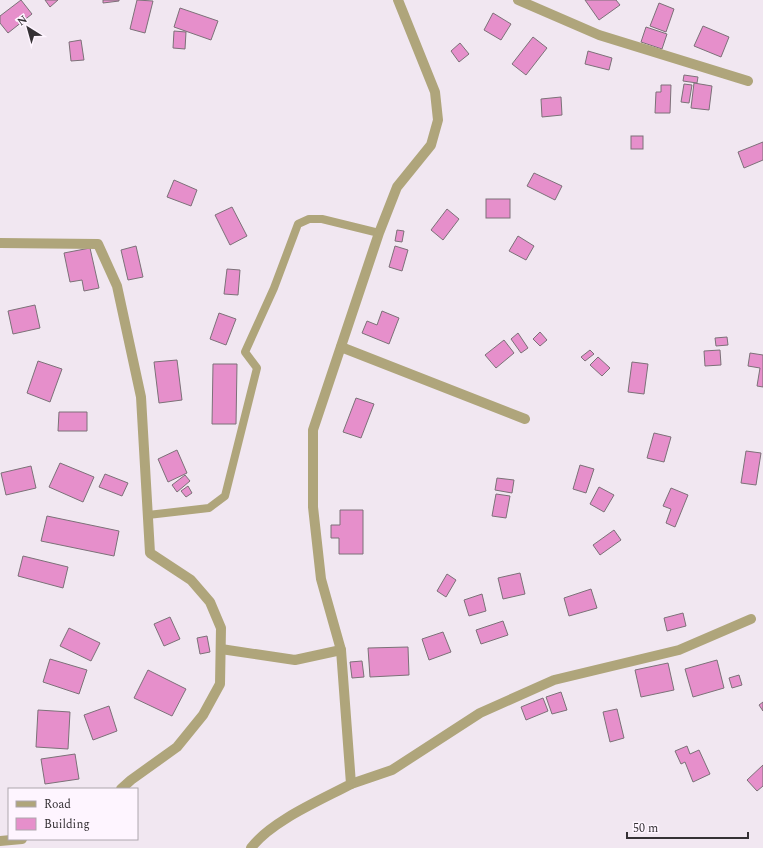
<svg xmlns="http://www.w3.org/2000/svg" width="763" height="848" viewBox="0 0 763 848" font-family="Spectral,serif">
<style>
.building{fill:#e68fcb;stroke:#7c7178}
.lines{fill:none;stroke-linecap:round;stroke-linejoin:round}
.service{stroke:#afa57b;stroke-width:8}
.minor{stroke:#afa57b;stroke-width:10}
</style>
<rect width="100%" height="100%" fill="#f1e7f1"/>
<g class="building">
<polygon points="21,0 32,14 8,33 0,23 0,16"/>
<polygon points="45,0 58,0 50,7"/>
<polygon points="103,0 119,0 119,1 103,3"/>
<polygon points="137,0 153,1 145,33 130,29"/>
<polygon points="585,0 616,0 620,5 599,20"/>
<polygon points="659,3 674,9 666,32 650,26"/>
<polygon points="180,8 218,21 211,40 174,27"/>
<polygon points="493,13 511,24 501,40 484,30"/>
<polygon points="703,26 729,37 721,57 694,46"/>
<polygon points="646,27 667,34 662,49 641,42"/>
<polygon points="174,31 186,32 185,49 173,48"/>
<polygon points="533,37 547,48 526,75 512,64"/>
<polygon points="81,40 84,60 71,61 69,42"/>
<polygon points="460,43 469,54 459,62 451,51"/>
<polygon points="588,51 612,58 609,70 585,64"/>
<polygon points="684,75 698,77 697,83 683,81"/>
<polygon points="694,83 712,86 709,110 691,108"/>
<polygon points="684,84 692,85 689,103 681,102"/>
<polygon points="661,85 671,85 670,113 655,113 656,92 661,92"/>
<polygon points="561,97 562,115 542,117 541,99"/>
<rect x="631" y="136" width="12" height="13"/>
<polygon points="763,142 763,160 744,168 738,152"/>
<polygon points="534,173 562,186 555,200 527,186"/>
<polygon points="174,180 197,190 191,206 167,197"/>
<rect x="486" y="199" width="24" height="19"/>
<polygon points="232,207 247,236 230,245 215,215"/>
<polygon points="447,209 459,219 443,240 431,230"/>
<polygon points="397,230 404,231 402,242 395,241"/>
<polygon points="518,236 534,246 526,260 509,251"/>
<polygon points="136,246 143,277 128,280 121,250"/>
<polygon points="395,246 408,250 402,271 389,267"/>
<polygon points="90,248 99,288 84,291 82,280 70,282 64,253"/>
<polygon points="227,269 240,270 238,295 224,294"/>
<polygon points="35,305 40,328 13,334 8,311"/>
<polygon points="382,311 399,318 389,344 362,333 367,321 377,325"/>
<polygon points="219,313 236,319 226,345 210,339"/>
<polygon points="540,332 547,340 540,346 533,339"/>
<polygon points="518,333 528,348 521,353 511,339"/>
<polygon points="727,337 728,345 716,346 715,338"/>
<polygon points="504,340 514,353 496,368 485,355"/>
<polygon points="590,350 594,354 585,361 581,357"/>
<polygon points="720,350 721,365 705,366 704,351"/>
<polygon points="750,353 763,355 763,387 757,386 760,368 748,366"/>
<polygon points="598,357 610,368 602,376 590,365"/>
<polygon points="177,360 182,400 159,403 154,362"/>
<polygon points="38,361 62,369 50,402 27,393"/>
<polygon points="632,362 648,364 644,394 628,392"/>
<polygon points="213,364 237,364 236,424 212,424"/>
<polygon points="356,398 374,404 361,438 343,432"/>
<polygon points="59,412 87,412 87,431 58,431"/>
<polygon points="654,433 671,437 664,462 647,458"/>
<polygon points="177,450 187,473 168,482 158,459"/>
<polygon points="746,451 761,453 756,485 741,483"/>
<polygon points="60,463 94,477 83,502 49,487"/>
<polygon points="580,465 594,469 586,493 573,489"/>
<polygon points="31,466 36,488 6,495 1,473"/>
<polygon points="105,474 128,483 122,496 99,487"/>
<polygon points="185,475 190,481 177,492 172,485"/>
<polygon points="497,478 514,480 512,493 495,490"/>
<polygon points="188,486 192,493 186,497 181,491"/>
<polygon points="599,487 614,495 604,512 590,504"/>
<polygon points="671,488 688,495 675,527 666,523 671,509 663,506"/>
<polygon points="496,494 510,496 506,518 492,516"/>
<polygon points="340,510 363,510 363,554 339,554 339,538 331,538 331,525 340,525"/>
<polygon points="47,516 119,531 114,556 41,541"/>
<polygon points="614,530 621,540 600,555 593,545"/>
<polygon points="23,556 68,567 63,588 18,576"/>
<polygon points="520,573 525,594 503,599 498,578"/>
<polygon points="447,574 456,580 446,597 437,591"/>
<polygon points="591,589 597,608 569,616 564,598"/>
<polygon points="482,594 486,611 469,616 464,600"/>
<polygon points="683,613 686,626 667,631 664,618"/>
<polygon points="170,617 180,639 164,646 154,624"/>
<polygon points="503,621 508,635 481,644 476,630"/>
<polygon points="69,628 100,643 91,661 60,646"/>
<polygon points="443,632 451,652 429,660 422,639"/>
<polygon points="207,636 210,652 200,654 197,638"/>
<polygon points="408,647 409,675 370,677 368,648"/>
<polygon points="50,659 87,670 79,694 43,682"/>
<polygon points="717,660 724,688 693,697 685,669"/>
<polygon points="362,661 364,677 352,678 350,662"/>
<polygon points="668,663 674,690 641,697 635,670"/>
<polygon points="148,670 186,689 172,716 134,698"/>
<polygon points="739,675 742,685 732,688 729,678"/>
<polygon points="561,692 567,710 552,714 546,697"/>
<polygon points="543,698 548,711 526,720 521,707"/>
<polygon points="763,702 763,711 759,705"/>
<polygon points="109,706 117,731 93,740 84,715"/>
<polygon points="617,709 624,738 610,742 603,712"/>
<polygon points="38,710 70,712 68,749 36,747"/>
<polygon points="687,746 690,754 699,750 710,774 693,782 685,762 681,764 675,751"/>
<polygon points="75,754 79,779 45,784 41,759"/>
<polygon points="763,765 763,786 757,791 747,780"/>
</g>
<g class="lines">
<polyline class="service" points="148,515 209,508 225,496 257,368 245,352 274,288 298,224 309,219 322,219 379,233"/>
<g class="minor">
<polyline points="518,0 599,35 748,81"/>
<polyline points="0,243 98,244 117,286 141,397 150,553 191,580 210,602 221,628 220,684 203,715 177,747 131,780 121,789"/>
<polyline points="341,347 525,419"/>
<polyline points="221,649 295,660 341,650"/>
<polyline points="351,784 392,770 480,713 554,680 679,650 751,619"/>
<polyline points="0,841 22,839"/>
<path d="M251,848C271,821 321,800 351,784L341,650L321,579L313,507V430L379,233L397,187L431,145L438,120L435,92L398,0"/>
</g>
</g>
<rect x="8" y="788" width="130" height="52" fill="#fef5ff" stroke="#aea7ae"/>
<rect x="16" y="801" width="20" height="6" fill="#afa57b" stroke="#aea7ae"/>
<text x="44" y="808" font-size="12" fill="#353135">Road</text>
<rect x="16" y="818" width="20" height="12" fill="#e68fcb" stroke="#aea7ae"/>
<text x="44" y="828" font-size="12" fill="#353135">Building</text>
<g transform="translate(28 28) rotate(323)" stroke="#fef5ff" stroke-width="3" paint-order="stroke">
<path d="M0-3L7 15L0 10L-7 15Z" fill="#353135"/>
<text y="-6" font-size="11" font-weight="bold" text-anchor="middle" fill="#353135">N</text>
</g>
<path d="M627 832v6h121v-6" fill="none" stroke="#353135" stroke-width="2"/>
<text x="633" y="832" font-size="12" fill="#353135" stroke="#fef5ff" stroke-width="3" paint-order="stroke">50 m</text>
</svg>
